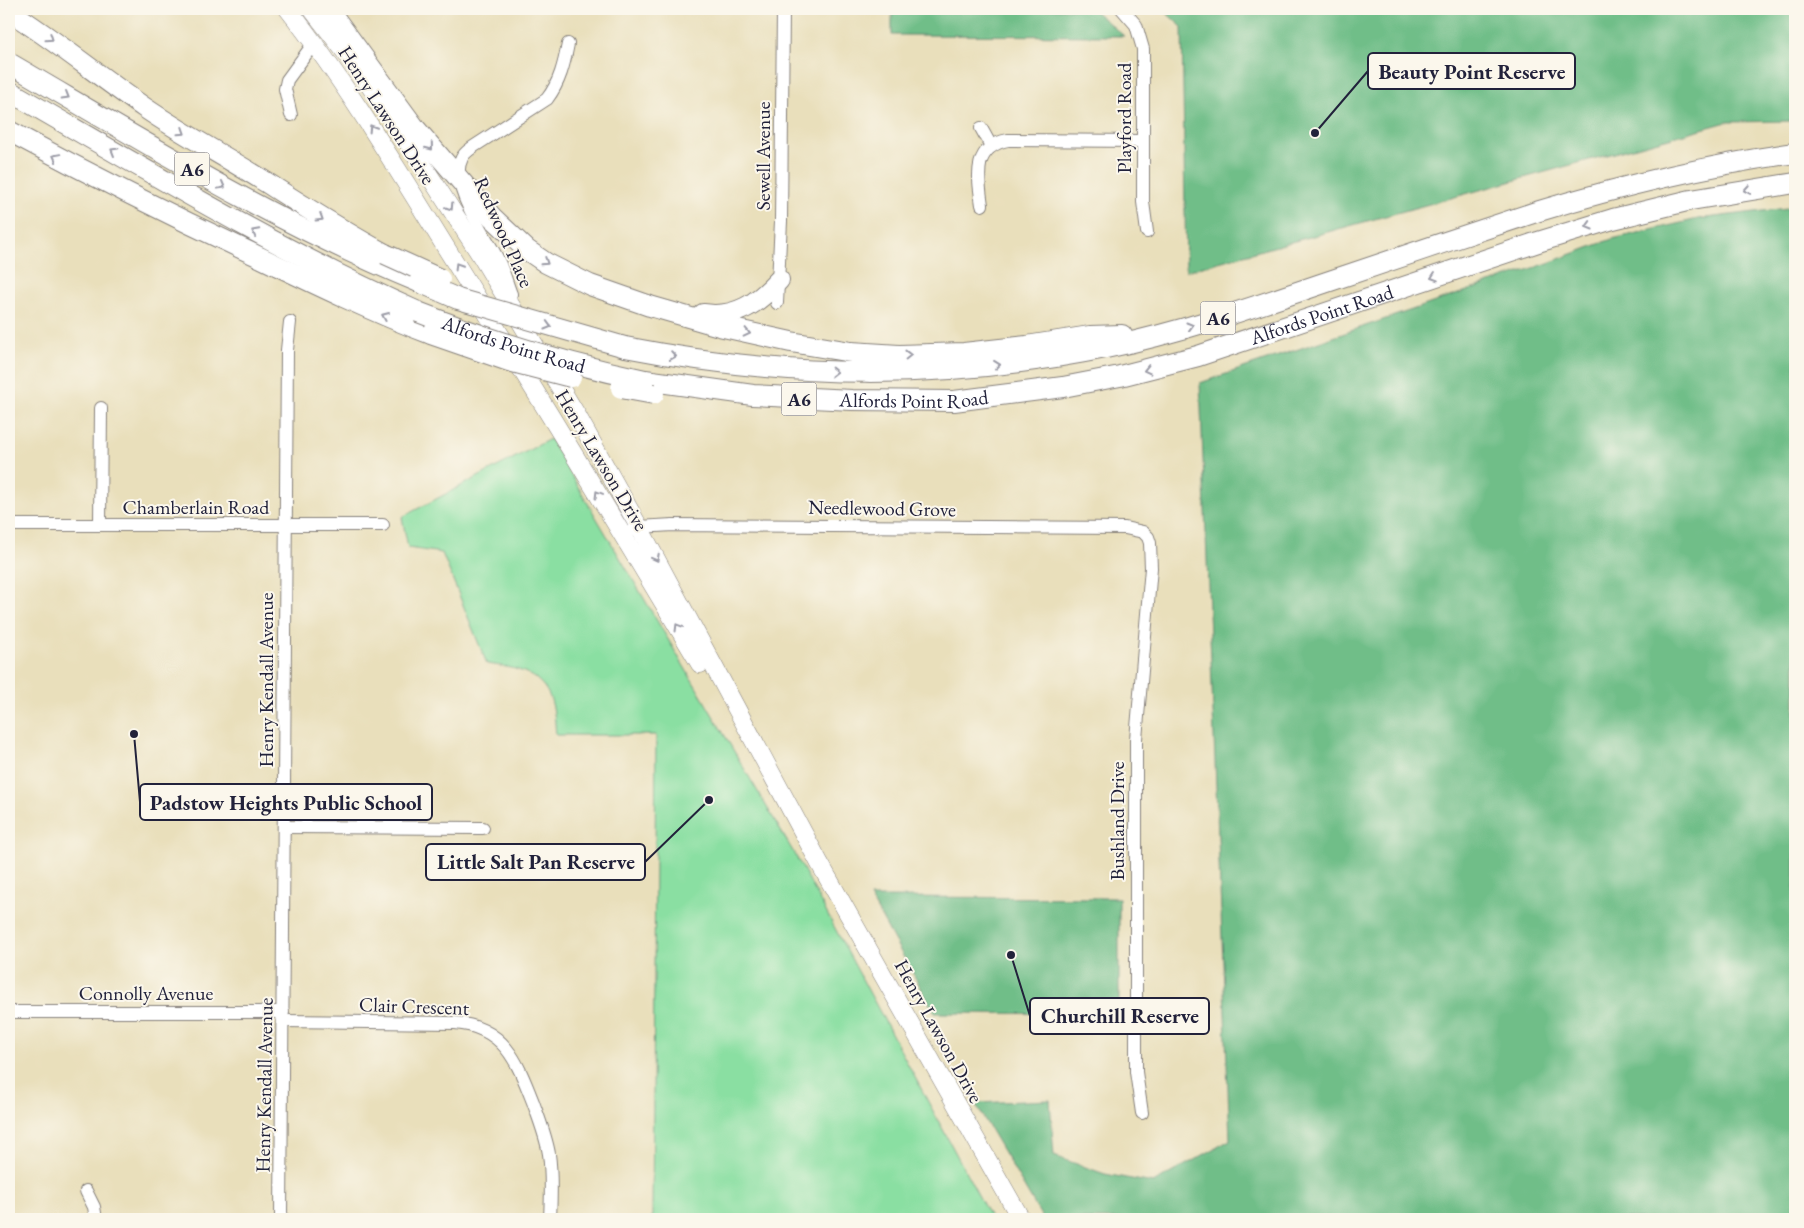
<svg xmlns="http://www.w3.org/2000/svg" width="1804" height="1228" viewBox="0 0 1804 1228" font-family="'EB Garamond',serif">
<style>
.green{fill:#8adfa2;stroke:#56806e}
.forest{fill:#6fbe88;stroke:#487062}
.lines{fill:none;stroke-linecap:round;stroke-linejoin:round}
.minor-casing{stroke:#86807b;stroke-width:14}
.secondary-casing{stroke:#86807b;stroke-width:19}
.trunk-casing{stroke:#86807b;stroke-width:22}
.minor{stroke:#fff;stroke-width:12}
.secondary{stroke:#fff;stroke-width:18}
.trunk{stroke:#fff;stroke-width:20}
.trunk-bridge-casing{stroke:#86807b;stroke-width:22;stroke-linecap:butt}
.trunk-bridge{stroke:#fff;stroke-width:20}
.oneway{stroke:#9c9ca7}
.labels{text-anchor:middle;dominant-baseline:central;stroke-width:4;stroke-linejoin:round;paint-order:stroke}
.shield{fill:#fbf7ec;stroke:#636270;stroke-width:1}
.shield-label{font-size:19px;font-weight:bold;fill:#22223b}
.street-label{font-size:20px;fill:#22223b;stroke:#fbf7ec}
.leader{fill:none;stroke:#22223b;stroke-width:2}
.callout-dot{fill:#22223b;stroke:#fbf7ec;stroke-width:2}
.callout{fill:#fbf7ec;stroke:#22223b;stroke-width:2}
.callout-label{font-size:21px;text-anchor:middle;font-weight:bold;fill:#22223b}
</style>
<rect width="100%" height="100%" fill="#fbf7ec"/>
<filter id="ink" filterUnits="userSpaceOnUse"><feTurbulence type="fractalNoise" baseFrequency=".02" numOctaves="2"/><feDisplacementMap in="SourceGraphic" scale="10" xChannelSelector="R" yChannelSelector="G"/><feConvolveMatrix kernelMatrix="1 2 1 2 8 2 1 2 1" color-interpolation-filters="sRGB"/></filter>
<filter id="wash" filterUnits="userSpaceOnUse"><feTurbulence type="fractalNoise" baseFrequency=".0096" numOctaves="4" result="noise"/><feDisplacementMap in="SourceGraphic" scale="20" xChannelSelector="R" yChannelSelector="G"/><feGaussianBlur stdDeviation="1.12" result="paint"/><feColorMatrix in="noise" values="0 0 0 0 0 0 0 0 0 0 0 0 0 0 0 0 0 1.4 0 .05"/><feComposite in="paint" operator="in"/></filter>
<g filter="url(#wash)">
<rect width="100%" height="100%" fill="#e9dfbb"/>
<path class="green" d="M550,439L801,865L991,1219H652L656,735H556C555,726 555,716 553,707C545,672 517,668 487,664L442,553L408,548L402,517Z"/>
<g class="forest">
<polygon points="892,9 1092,9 1124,36 892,35"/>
<polygon points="1162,9 1795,9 1795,121 1727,122 1186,271 1182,27"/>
<polygon points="1795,207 1795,1219 1043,1219 975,1103 1050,1100 1054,1156 1105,1174 1153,1183 1230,1140 1200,383 1548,263 1612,239 1698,219"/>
<polygon points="870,897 1119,898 1119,1014 935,1013"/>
</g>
</g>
<g filter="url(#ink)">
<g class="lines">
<defs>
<g id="minor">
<polyline points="1122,9 1136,25 1143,49 1143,202 1147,232"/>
<polyline points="291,115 285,89 287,80 314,43"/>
<polyline points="981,128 991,146"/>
<path d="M982,205C978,177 972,147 1008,140L1143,141"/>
<path d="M511,294C506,281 502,266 495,254C483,232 448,183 462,158C464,153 469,150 473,147L547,99C560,82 564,64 568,44"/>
<polyline points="777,303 781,221 783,9"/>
<polyline points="9,525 383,525"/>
<polyline points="100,525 101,408"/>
<polyline points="633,530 639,527 673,525 1125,528 1143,532 1148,537 1150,543 1151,568 1136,739 1136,1072 1142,1113"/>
<polyline points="284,827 483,828"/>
<polyline points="9,1012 283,1012"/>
<path d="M283,1021L455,1023C504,1027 517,1061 533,1102C539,1119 546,1136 549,1154C552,1175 551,1198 550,1219"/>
<polyline points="86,1191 94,1207 96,1219"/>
<polyline points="281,1219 287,350 290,322"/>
</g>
<g id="secondary">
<path d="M288,9C349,87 400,174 453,259C537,393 619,528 700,664"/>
<polyline points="312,9 353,62 389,113 480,254 579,419 639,527 820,864 1021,1219"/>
</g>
<g id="trunk">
<polyline points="328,9 415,128 492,217 527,250 546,263 590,285 650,306 719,326 791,342 851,352 899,355 964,353 1027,346 1090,336 1122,335"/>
<path d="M9,11C56,41 99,76 145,108C183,134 223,155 261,179C302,205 342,231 385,254"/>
<path d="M9,63C143,141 275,223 419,282"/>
<path d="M9,91C143,168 276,249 418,312"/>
<path d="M9,131C87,173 166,213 247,251C307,280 368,310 431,334"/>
<path d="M703,314C736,319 758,303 779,280"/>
<path d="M625,347C790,379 941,381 1106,348C1178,333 1248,309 1318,285C1391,260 1463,236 1536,212C1621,186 1707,165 1795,153"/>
<path id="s1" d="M645,380L753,395L852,400L954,401L1063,387L1120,376L1198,356L1538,242L1613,219L1691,200L1795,183"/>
</g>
</defs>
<use href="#minor" class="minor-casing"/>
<use href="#secondary" class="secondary-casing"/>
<use href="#trunk" class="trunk-casing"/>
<use href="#minor" class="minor"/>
<use href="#secondary" class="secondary"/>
<use href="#trunk" class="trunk"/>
<defs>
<g id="trunk-bridge">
<polyline points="385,254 440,279"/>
<polyline points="419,282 458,299 625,347"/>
<path id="s2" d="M418,312C492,341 567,364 645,380"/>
<polyline points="431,334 509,361 571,377"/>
<polyline points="621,388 654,394"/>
</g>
</defs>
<use href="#trunk-bridge" class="trunk-bridge-casing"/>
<use href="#trunk-bridge" class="trunk-bridge"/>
</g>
<defs><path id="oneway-chevron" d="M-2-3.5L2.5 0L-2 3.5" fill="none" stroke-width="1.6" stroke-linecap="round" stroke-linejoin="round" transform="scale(1.25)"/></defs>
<g class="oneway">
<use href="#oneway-chevron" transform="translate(50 38) rotate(34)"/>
<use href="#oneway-chevron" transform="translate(66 96) rotate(30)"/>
<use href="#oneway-chevron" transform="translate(372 128) rotate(-122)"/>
<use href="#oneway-chevron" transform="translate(182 132) rotate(33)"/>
<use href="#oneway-chevron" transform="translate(430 147) rotate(51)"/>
<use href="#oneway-chevron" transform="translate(114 151) rotate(-150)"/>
<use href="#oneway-chevron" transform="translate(56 157) rotate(-152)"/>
<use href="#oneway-chevron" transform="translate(222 186) rotate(29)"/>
<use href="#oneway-chevron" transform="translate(1747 190) rotate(170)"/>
<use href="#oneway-chevron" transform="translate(450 207) rotate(57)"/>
<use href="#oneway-chevron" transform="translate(320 218) rotate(32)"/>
<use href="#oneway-chevron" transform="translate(1589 226) rotate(164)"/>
<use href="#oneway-chevron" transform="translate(255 232) rotate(-152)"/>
<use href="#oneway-chevron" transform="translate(545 262) rotate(33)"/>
<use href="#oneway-chevron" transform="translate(458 266) rotate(-122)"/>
<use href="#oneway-chevron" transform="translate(1434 277) rotate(161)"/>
<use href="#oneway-chevron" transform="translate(385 316) rotate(-157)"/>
<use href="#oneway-chevron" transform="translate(548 326) rotate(16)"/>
<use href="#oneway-chevron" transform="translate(1190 326) rotate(-16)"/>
<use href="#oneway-chevron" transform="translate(747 333) rotate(13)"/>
<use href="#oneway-chevron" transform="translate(908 355) rotate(-1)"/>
<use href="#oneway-chevron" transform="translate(673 356) rotate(9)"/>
<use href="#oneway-chevron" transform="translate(997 365) rotate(-6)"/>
<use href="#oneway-chevron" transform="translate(1147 370) rotate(167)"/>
<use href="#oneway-chevron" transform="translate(834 372) rotate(1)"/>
<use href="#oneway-chevron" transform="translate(598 494) rotate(-121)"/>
<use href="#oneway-chevron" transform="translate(656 558) rotate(62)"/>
<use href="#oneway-chevron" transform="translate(678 627) rotate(-121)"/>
</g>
</g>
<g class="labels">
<g class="shield">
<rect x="174.5" y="152.5" width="35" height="33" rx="4"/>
<rect x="1200.5" y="301.5" width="35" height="33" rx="4"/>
<rect x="781.5" y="382.5" width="35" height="33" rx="4"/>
</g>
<g class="shield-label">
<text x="192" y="169">A6</text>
<text x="1218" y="318">A6</text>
<text x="799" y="399">A6</text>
</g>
<g class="street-label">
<text transform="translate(387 115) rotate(57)">Henry Lawson Drive</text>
<text transform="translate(1124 118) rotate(-90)">Playford Road</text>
<text transform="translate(763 156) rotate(-90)">Sewell Avenue</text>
<text transform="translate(504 232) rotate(66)">Redwood Place</text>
<text stroke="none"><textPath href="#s1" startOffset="689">Alfords Point Road</textPath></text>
<text stroke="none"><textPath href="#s2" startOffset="101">Alfords Point Road</textPath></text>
<text stroke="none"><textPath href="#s1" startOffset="270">Alfords Point Road</textPath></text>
<text transform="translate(602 460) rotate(59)">Henry Lawson Drive</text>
<text x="196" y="507">Chamberlain Road</text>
<text transform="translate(882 508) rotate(1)">Needlewood Grove</text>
<text transform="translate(266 680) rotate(-90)">Henry Kendall Avenue</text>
<text transform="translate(1117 821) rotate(-90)">Bushland Drive</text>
<text x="146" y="993">Connolly Avenue</text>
<text transform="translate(414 1006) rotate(2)">Clair Crescent</text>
<text transform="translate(939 1031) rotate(61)">Henry Lawson Drive</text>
<text transform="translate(264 1085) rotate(-89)">Henry Kendall Avenue</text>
</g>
</g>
<path class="leader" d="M1315 133L1368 71M134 734L140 802M709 800L645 862M1011 955L1030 1016"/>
<g class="callout-dot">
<circle cx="1315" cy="133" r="5"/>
<circle cx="134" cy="734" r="5"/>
<circle cx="709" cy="800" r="5"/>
<circle cx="1011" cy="955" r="5"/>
</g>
<g class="callout">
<rect x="1368" y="53" width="207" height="36" rx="5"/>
<rect x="140" y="784" width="292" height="36" rx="5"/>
<rect x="426" y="844" width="219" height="36" rx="5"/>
<rect x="1030" y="998" width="179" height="36" rx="5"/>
</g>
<g class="callout-label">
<text x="1472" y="79">Beauty Point Reserve</text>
<text x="286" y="810">Padstow Heights Public School</text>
<text x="536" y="869">Little Salt Pan Reserve</text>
<text x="1120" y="1023">Churchill Reserve</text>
</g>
<rect width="1804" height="1228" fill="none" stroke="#fbf7ec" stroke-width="30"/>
</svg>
